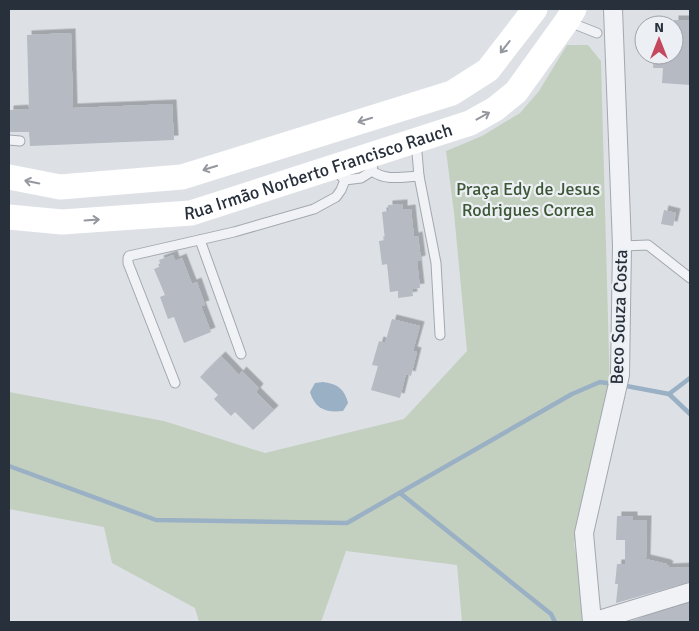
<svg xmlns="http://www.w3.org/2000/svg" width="699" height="631" viewBox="0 0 699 631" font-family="Signika,sans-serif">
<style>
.green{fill:#c4d0bf}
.water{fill:#9ab0c4}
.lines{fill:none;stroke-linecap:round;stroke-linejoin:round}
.stream{stroke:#9ab0c4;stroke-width:4.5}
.building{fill:#b5bac3;filter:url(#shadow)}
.lane-casing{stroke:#a3a8b0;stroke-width:11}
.street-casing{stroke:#a3a8b0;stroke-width:20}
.lane{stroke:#f0f2f5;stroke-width:9}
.street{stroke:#f0f2f5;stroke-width:18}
.secondary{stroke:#fff;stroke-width:25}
.oneway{stroke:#94989e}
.labels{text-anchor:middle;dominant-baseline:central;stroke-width:4.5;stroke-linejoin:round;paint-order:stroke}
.street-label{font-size:18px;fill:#28303c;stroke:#ecf0f4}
.park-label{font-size:18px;fill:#3d5736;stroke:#ecf0f4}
</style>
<defs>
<filter id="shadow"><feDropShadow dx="4.5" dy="-4.5" stdDeviation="0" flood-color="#0004"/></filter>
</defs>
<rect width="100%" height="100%" fill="#dde1e6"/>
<polygon class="green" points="567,45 588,45 601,61 610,392 574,544 588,619 587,622 462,622 457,565 346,551 321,622 199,622 195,608 112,563 104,527 9,509 9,392 164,421 265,453 404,419 467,351 454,213 446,151 482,136 520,113 539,91"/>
<path class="water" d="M323,382C337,384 344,388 348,403L343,411C326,413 315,409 310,392L315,383Z"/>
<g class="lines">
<g class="stream">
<polyline points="621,385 669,394 690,414"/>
<polyline points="669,394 690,378"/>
<polyline points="9,466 156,520 347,523 572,394 600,382 613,384"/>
<polyline points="400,493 551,614 555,622"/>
</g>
</g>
<g class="building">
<polygon points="674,20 690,20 690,85 662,83 663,68 653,68 654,55 674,55"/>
<polygon points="71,33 73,108 172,104 174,140 30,146 29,132 9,132 9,110 29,109 27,35"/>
<polygon points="403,204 403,210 411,209 414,237 418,236 421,260 417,261 420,288 412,289 413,296 398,298 398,291 390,292 387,264 382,265 379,241 385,240 382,212 388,211 388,205"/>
<polygon points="664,210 676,213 673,226 661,224"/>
<polygon points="173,255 175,261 182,258 192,284 197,282 205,305 201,306 211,332 184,343 174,317 168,319 160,297 165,295 154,269 161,266 159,260"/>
<polygon points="392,319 420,326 413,351 417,352 411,376 406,374 400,398 371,390 378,366 372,365 379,341 385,343"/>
<polygon points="221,356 239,375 242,371 259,388 256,392 274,410 253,430 235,412 231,416 214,399 218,395 200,377"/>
<polygon points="617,516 633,516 633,520 647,520 646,559 667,564 667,565 669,565 668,568 690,567 690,582 616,603 618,584 615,584 617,564 625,564 625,540 616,540"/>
<polygon points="690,603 690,622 627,622"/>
</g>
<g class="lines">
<defs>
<g id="lane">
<polyline points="569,22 597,33"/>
<polyline points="9,140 20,141"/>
<polyline points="416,141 419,176"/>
<path d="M374,158L372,171C386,181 402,177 419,176L436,263L440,335"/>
<polyline points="345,180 361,178 372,171"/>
<polyline points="200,240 241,354"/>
<polyline points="622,246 648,245 690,278"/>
<polyline points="175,383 128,263 128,258 129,256 234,232 314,209 336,197 341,190 345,180 334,169"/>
</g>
<g id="street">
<polyline points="592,622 584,533 620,375 622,246 613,9"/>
<polyline points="592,622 690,592"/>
</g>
</defs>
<use href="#lane" class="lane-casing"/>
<use href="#street" class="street-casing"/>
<use href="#lane" class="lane"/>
<use href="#street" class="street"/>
<g class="secondary">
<polyline points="9,177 60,187 182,177 452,93 488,70 535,9"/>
<path id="s1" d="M9,217L62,222L191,213L470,123L495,109L516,92L567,21L574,9"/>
</g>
</g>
<defs><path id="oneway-shaft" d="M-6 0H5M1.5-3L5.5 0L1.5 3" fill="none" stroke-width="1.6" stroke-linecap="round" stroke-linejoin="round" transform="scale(1.25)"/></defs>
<g class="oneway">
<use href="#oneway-shaft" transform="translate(505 47) rotate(128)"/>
<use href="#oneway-shaft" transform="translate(483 116) rotate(-29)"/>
<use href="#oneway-shaft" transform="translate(365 120) rotate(163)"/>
<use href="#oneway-shaft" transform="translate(210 168) rotate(163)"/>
<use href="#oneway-shaft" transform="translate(32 182) rotate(-169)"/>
<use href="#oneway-shaft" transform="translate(92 220) rotate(-4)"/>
</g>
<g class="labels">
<g class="street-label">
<text stroke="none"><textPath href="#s1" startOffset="316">Rua Irmão Norberto Francisco Rauch</textPath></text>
<text transform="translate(619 317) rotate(-88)">Beco Souza Costa</text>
</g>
<g class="park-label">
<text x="528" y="189">Praça Edy de Jesus<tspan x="528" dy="21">Rodrigues Correa</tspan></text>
</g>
</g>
<rect width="699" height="631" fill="none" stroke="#28303c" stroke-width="20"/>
<g transform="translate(659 40)"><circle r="24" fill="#ecf0f4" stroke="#9ea3aa"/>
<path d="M0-4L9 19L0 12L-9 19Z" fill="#c5495e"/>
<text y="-8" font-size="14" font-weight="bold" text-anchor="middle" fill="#28303c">N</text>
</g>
</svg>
